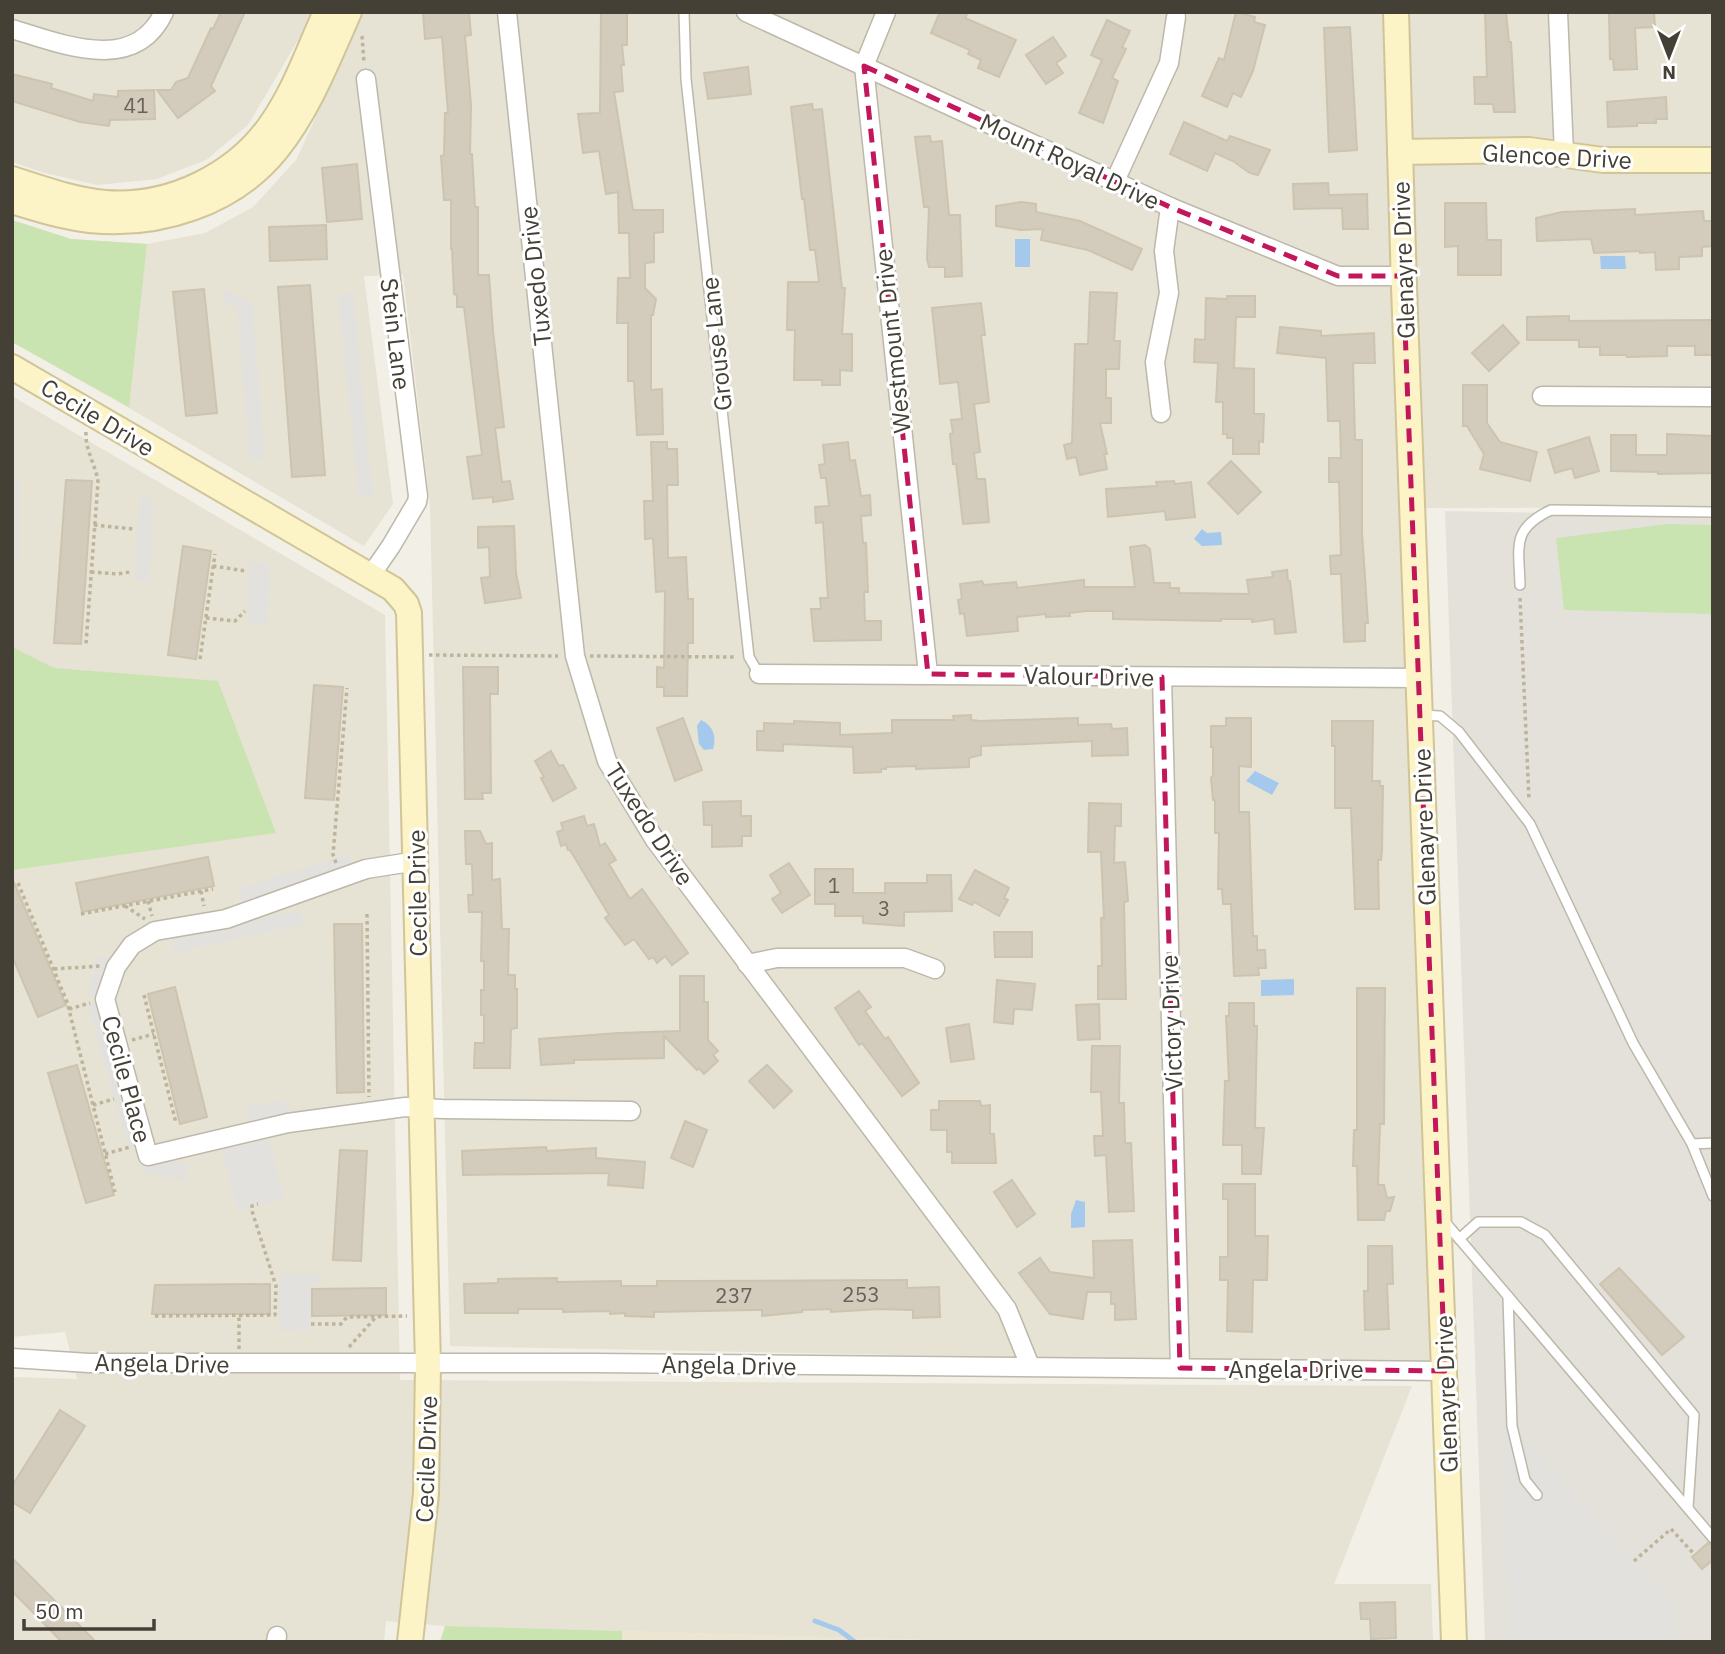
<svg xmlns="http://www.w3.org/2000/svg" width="1725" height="1654" viewBox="0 0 1725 1654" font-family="'IBM Plex Sans',sans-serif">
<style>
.residential{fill:#e6e2d4}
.industrial{fill:#e4e1db}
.education{fill:#ebe5d1}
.green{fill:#c9e4b1}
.parking{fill:#e3e1de}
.water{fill:#a5c9ec}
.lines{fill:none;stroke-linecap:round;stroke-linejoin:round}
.stream{stroke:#a5c9ec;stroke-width:5}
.building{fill:#d3ccbc;stroke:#cdc4b0;stroke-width:2}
.lane-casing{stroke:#bdb8a9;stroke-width:12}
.street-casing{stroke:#bdb8a9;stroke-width:21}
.secondary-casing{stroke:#d0c598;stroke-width:28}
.path{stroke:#beb49b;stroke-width:3.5;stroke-dasharray:3.5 3.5;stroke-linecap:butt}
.lane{stroke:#fff;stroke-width:9}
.street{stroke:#fff;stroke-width:18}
.secondary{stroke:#fcf3c7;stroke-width:24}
.marked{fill:none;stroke:#c2185b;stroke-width:5;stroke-dasharray:14 9;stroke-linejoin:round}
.labels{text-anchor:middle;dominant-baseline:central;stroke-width:6;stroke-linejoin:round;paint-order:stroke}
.number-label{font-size:21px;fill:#686358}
.street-label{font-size:24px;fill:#444036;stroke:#fff}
</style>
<rect width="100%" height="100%" fill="#f2efe6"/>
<g class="residential">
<polygon points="12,12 310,12 301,35 248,125 206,160 157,179 97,185 45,173 12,162"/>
<polygon points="364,12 1386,12 1432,1363 1154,1360 450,1346 430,505 403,275 364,276 393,504 364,546 129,408 12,342 12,220 71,239 147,244 205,233 253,207 296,160"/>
<polygon points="1400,12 1713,12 1713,507 1419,508"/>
<polygon points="12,396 385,615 400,1380 1412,1386 1334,1584 1431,1584 1433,1642 999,1642 445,1626 386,1621 384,1642 12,1642 12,1377 77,1379 65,1332 12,1337"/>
</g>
<polygon class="industrial" points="1445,511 1713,516 1713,1642 1485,1642"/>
<polygon class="education" points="445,1626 999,1642 440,1642"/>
<g class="green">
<polygon points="12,220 71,239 147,244 129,407 12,342"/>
<polygon points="1668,524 1713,525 1713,614 1564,610 1556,538"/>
<polygon points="12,647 54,668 218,681 276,833 12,870"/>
<polygon points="445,1626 622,1631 622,1642 440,1642"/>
</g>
<g class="parking">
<polygon points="223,289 252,303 265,458 250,460 237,308 224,302"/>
<polygon points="353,293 373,496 359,498 338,295"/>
<polygon points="12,478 20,478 18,559 12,559"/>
<polygon points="140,498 154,499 149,581 134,580"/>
<polygon points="250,562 269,563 268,624 248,623"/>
<polygon points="349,854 353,867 242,903 238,889"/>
<polygon points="300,910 304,924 174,953 171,938"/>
<polygon points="97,957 113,957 97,997 88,997"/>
<polygon points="99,999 140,1142 129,1149 88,1005"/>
<polygon points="286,1100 289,1115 248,1122 246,1107"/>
<polygon points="268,1137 284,1199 238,1211 222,1149"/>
<polygon points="145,1155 189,1165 185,1181 142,1172"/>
<polygon points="279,1274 319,1274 319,1283 311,1283 311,1331 279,1330"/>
<polygon points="1505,1418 1673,1604 1673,1642 1509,1642"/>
</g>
<g class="water">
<rect x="1015" y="239" width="15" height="28"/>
<polygon points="1600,256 1625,256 1626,269 1601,269"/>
<polygon points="1202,529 1207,533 1221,532 1222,545 1202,546 1194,539"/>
<path d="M701,720C713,725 717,737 713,749L704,750L699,744L697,726Z"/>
<polygon points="1255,771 1279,783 1272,795 1246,781"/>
<polygon points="1294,979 1294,995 1261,996 1261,980"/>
<polygon points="1076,1200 1085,1202 1085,1227 1071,1228 1071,1214"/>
</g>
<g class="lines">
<polyline class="stream" points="815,1621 839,1630 855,1642"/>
</g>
<g class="building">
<polygon points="221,12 245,12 211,86 215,91 178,118 157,90 171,90 176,82 188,78 211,28 213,29"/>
<polygon points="423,12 469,12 471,35 465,36 471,105 470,154 472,154 475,207 478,207 478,275 489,275 493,331 504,427 495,428 502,482 510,481 513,499 493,502 493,497 473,499 467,457 482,455 464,307 457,307 457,295 454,294 452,249 451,249 451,200 444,200 441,156 444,155 445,113 448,113 442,37 425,39"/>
<polygon points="601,12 627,12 627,45 622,45 624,65 621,65 623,91 614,92 633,210 663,210 663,232 654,233 654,262 645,263 645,288 656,299 653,315 651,315 651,390 662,389 663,434 637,435 634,381 628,381 628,323 617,323 618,278 630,278 629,233 619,233 618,192 606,194 599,151 583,153 578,114 600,113"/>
<polygon points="940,12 968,12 965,18 1016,40 999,77 978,68 981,60 968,54 970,50 931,33"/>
<polygon points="1236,12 1255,17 1254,22 1265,25 1253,71 1241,97 1233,93 1227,107 1202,96 1219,58 1224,60"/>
<polygon points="1485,12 1506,12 1509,42 1511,42 1515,112 1494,112 1493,104 1475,104 1474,77 1487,77"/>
<polygon points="1654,12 1655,27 1635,28 1637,69 1614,70 1613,59 1610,59 1609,13"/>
<polygon points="1107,20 1130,31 1122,47 1126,49 1112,78 1118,81 1103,123 1079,113 1102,60 1091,55"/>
<polygon points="1350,27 1357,150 1329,152 1324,28"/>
<polygon points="1053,37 1066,56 1056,63 1063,73 1046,84 1026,55"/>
<polygon points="748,67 751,94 708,99 704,73"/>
<polygon points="12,74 52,84 51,88 93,101 94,94 118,97 118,91 154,90 155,119 110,120 109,126 80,122 12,101"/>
<polygon points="1666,97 1667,119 1656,119 1656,123 1637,123 1637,126 1608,127 1607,102"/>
<polygon points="812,104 813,110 822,109 842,288 845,288 842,334 852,334 852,371 840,370 840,385 822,385 822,380 794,380 795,330 787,330 788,282 819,282 815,250 810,250 804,199 802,199 791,107"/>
<polygon points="1184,122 1227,141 1230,136 1270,150 1258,175 1250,173 1233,161 1215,153 1207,171 1170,154"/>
<polygon points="930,136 931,142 942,141 949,215 960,215 962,276 945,277 945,267 929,267 927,259 929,207 924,207 915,137"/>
<polygon points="357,164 362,219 327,222 322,168"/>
<polygon points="1328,183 1329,195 1367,194 1368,229 1343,229 1342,208 1294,209 1293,184"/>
<polygon points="1021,202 1036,204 1036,212 1080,221 1142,249 1132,270 1088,250 1041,240 1043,229 1021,230 996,226 996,206"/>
<polygon points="1445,203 1486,203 1487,240 1501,240 1501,275 1458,275 1458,246 1445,247"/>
<polygon points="1635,209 1635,215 1703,211 1704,221 1713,221 1713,246 1702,247 1702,256 1679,257 1679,269 1656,270 1655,252 1640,253 1640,251 1594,253 1591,239 1537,241 1536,218 1562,212"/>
<polygon points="326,225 327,259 270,261 269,227"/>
<polygon points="310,285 325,475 292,477 278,287"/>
<polygon points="204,289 217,413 186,416 173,292"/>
<polygon points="1090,292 1117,293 1114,341 1120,341 1119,369 1106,369 1106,398 1111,398 1111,423 1100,423 1107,454 1104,454 1107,469 1080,475 1076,457 1067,459 1064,445 1072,443 1075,344 1088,344"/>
<polygon points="1227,296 1255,296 1255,317 1236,317 1234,368 1254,369 1254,414 1264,414 1263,442 1259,441 1259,454 1233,454 1233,438 1227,438 1227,434 1223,434 1223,402 1216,402 1218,363 1194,362 1195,339 1205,340 1206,298 1227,299"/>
<polygon points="981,303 985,335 981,335 989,402 974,404 980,452 974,453 977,479 985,479 989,522 963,524 956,464 953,464 950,434 953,433 951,420 962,419 958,382 940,384 932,308"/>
<polygon points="1569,316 1569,321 1713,320 1713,355 1695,355 1695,346 1667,346 1667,356 1627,357 1626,355 1600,355 1600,347 1579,347 1579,340 1527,340 1527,317"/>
<polygon points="1503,325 1519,343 1489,371 1472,353"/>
<polygon points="1280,327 1321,331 1321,336 1374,333 1375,363 1353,363 1355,440 1362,440 1362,532 1368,623 1365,623 1365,641 1344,642 1341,574 1331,574 1330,556 1341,555 1339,482 1329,482 1329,458 1341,458 1340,421 1328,421 1326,358 1277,353"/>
<polygon points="1463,385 1487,385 1487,423 1500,442 1537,452 1530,481 1480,469 1484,454 1467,426 1463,426"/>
<polygon points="1667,434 1713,436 1713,473 1658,474 1658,472 1611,471 1611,435 1636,435 1636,455 1667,455"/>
<polygon points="1589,437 1599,471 1575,478 1572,468 1555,473 1548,450"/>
<polygon points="651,442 667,442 667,449 677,449 678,485 667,485 668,558 686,557 688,599 693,599 693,643 688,643 687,696 664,696 664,687 657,687 657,667 664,668 665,591 656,592 653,538 645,539 644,501 653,501"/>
<polygon points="848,442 850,461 855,460 861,496 870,495 871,515 861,516 863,543 866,543 868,592 864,592 865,621 881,621 881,640 814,641 811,609 821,609 820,598 828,598 823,522 816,523 815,507 829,506 826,478 821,478 819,465 825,464 823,445"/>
<polygon points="1231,461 1261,492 1238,514 1208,483"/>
<polygon points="66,480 92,481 81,644 54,643"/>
<polygon points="1174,481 1175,484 1191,482 1195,517 1166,520 1165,511 1108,517 1106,489 1157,486 1156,482"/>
<polygon points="514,526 516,573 521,598 485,603 481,578 490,577 489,547 478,548 478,527"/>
<polygon points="1145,545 1150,549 1154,583 1170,583 1170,588 1179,588 1179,593 1249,594 1247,580 1273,577 1272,572 1287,570 1288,581 1290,581 1296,632 1275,634 1274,619 1252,622 1252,619 1221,619 1221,621 1113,619 1113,611 1086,611 1069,613 1070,616 1046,617 1046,614 1017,617 1018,631 967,636 964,613 960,614 958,600 962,599 960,584 982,581 984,585 1016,582 1017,588 1084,580 1084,587 1135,587 1130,547"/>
<polygon points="183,546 211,551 196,659 168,655"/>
<polygon points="463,667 498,667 498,694 490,694 491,793 482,793 483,799 465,799"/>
<polygon points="314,685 343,687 334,800 305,798"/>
<polygon points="971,715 971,720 980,721 1078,718 1078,725 1111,724 1112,729 1127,728 1128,755 1092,756 1092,741 981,746 981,755 969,758 969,767 916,769 916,766 886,767 886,769 881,769 881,772 854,773 853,747 783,744 783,751 757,750 757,731 764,731 764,723 794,724 794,721 840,723 840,735 892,733 892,720 954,720 953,716"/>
<polygon points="683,718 702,770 675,781 657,728"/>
<polygon points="1226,718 1251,718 1251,767 1239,766 1239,812 1249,812 1253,936 1257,936 1257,950 1265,950 1266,968 1258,968 1259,975 1234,976 1231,904 1223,904 1222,889 1218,889 1219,833 1215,833 1215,800 1213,800 1211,778 1213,775 1213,747 1211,747 1211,726 1226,726"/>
<polygon points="1332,721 1373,721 1372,781 1380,781 1380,786 1383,786 1382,850 1381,860 1378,860 1379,909 1355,909 1351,808 1335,808 1335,746 1332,746"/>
<polygon points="551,751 559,766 563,765 576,788 553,801 541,778 544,777 535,761"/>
<polygon points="741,801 741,816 751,816 751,836 742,836 742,846 712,847 712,825 704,825 703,802"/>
<polygon points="1089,803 1121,804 1121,826 1115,826 1114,863 1125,862 1128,901 1124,902 1126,999 1098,999 1098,966 1102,966 1101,918 1104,918 1101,852 1088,852"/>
<polygon points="584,816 587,826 594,824 600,846 605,843 616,860 609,864 630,899 642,889 688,953 672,965 665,956 657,963 653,957 649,959 634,939 625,945 605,918 609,915 570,850 568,850 566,844 561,846 557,832 563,830 561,823"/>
<polygon points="465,831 480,831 486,844 492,843 492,880 500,879 502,929 509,929 508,975 515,975 515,989 517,989 517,1028 511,1029 510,1068 474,1068 475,1043 484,1043 484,1015 481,1015 481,990 484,990 484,961 481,961 482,912 469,912 468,895 473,895 472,864 466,864"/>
<polygon points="208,857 214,886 82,912 76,883"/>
<polygon points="789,863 810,895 782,913 772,899 781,893 770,875"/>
<polygon points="815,869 853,869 853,893 885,893 885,883 927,883 927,875 951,875 952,911 904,912 904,926 863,923 863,916 835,916 835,904 815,904"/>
<polygon points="975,870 1009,888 1004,898 1008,900 999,916 974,902 972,905 959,899"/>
<polygon points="12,878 66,1005 38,1017 12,956"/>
<polygon points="334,924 362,924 364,1092 337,1093"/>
<polygon points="994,932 1032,932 1032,957 995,957"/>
<polygon points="680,976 704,976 704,1002 708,1002 708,1040 718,1051 713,1055 718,1061 704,1074 699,1068 697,1070 664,1036 664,1058 574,1060 574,1063 541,1065 539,1039 619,1033 680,1031"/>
<polygon points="997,980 1035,984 1032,1010 1014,1009 1013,1024 994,1022"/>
<polygon points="175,987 207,1117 180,1124 148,994"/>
<polygon points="1357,988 1385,988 1384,1124 1380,1124 1378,1185 1384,1185 1387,1198 1394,1197 1390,1211 1386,1211 1384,1220 1358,1220 1357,1166 1353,1166 1354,1130 1357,1130"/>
<polygon points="859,991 871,1007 865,1011 885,1039 888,1037 919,1083 902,1096 862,1043 859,1045 835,1008"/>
<polygon points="1229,1003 1254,1003 1254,1026 1257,1026 1255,1128 1264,1128 1261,1174 1242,1174 1242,1145 1223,1145 1225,1081 1229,1081 1226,1016 1229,1016"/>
<polygon points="1099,1004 1100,1039 1078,1040 1076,1005"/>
<polygon points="969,1024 974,1059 951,1062 946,1028"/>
<polygon points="1092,1046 1120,1046 1119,1103 1124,1103 1125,1143 1131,1143 1134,1211 1109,1212 1106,1155 1095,1156 1094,1136 1103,1136 1101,1092 1091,1092"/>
<polygon points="77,1065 114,1195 86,1203 48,1073"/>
<polygon points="767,1065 792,1091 774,1108 749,1081"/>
<polygon points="939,1101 980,1101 981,1106 990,1105 990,1134 994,1134 996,1163 952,1163 952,1152 947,1152 947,1130 931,1130 931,1110 939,1110"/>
<polygon points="685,1121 707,1130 693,1167 671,1158"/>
<polygon points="546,1147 547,1151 596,1148 596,1158 645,1162 643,1188 608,1185 609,1173 463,1175 462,1151"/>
<polygon points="340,1150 367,1151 361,1261 333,1260"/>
<polygon points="1012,1180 1035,1214 1017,1227 994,1192"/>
<polygon points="1223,1184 1255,1184 1255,1236 1268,1236 1267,1280 1253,1280 1252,1332 1227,1331 1228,1280 1220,1280 1220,1257 1228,1257 1228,1199 1223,1199"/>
<polygon points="1132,1240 1136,1319 1115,1320 1115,1304 1111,1304 1111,1292 1087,1292 1083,1319 1050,1314 1019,1273 1040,1258 1050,1272 1094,1278 1093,1241"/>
<polygon points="1368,1246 1392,1246 1393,1284 1387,1284 1389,1329 1365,1330 1364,1291 1368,1291"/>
<polygon points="1619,1268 1684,1337 1662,1355 1600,1284"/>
<polygon points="557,1278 557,1282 621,1281 621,1286 657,1286 657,1281 684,1281 907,1280 907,1288 939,1287 940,1317 913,1318 913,1310 880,1309 831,1312 831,1309 802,1310 802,1312 762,1316 762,1310 752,1310 654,1312 654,1317 625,1316 625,1313 610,1314 610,1311 563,1312 563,1309 518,1309 518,1313 465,1313 464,1284 498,1283 498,1279"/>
<polygon points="270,1284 270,1314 152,1314 155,1285"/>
<polygon points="386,1288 386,1315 312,1316 312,1289"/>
<polygon points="60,1410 85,1426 30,1513 12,1502 12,1486"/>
<polygon points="1708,1543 1713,1545 1713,1560 1702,1569 1692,1557"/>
<polygon points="12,1558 96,1642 62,1642 12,1591"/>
<polygon points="1395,1602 1396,1638 1371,1639 1370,1619 1361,1619 1360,1603"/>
</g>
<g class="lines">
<defs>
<g id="lane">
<polyline points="684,12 686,79 749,657 759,674"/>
<path d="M1520,585C1519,546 1511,529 1551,510L1713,512"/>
<polyline points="1420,715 1440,716 1459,732 1530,824 1633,1043 1692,1144 1713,1196"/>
<polyline points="1692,1144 1713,1143"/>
<polyline points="1445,1222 1713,1538"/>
<polyline points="1459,1239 1478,1222 1521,1222 1545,1235 1694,1415 1688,1508"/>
<polyline points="1508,1296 1512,1426 1525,1480 1537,1495"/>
</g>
<g id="street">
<polyline points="507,12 575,656 607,761 655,840 1007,1309 1030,1366"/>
<polyline points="746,12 1170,207 1338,276 1403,276"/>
<polyline points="886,12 864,66 928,674"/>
<polyline points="1558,12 1564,154"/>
<path d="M12,29C62,44 135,75 164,12"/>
<polyline points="366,79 418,496 417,502 391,546 371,575"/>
<polyline points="1115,181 1169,63 1176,17"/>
<polyline points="1542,396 1713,397"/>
<polyline points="1161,413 1155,362 1169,293 1164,251 1170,207"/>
<polyline points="759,674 1418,678"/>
<polyline points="1162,677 1180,1368"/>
<polyline points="417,861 366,869 226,919 155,931 132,945 116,967 105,999 148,1156 288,1123 405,1107 442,1109 631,1111"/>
<polyline points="747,964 777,958 905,958 935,969"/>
<polyline points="12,1358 89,1363 595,1363 1445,1371"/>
<polyline points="276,1642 277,1636"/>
</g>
<g id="secondary">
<polyline points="1396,12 1404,287 1454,1642"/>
<polyline points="1400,152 1529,150 1603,160 1713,160"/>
<path d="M12,179C43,189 73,200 105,203C169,208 236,176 272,123C295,90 309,49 326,12"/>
<path d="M12,201C38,209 63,217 90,220C158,227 233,204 277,149C309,109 328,59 349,12"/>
<polyline points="12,367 393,589 406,604 409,613 428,1365 426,1494 410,1642"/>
</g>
</defs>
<use href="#lane" class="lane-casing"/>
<use href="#street" class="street-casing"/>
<use href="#secondary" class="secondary-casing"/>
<g class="path">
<polyline points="362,36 364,63"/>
<path d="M86,432C85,451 96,465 98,482L86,644"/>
<polyline points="94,525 133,529"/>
<polyline points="213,566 246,571"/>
<polyline points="91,572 117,574 130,572"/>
<polyline points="1520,598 1529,800"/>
<polyline points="206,618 235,621 245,611"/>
<polyline points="429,655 558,656"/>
<polyline points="590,656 737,657"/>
<polyline points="200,659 215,554"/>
<polyline points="336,863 333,855 347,688"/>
<polyline points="18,883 67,1002 115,1192"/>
<polyline points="201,891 204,906"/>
<polyline points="148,901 152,916"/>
<polyline points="125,906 145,919"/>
<polyline points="81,914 213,889"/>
<polyline points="367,914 369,1097"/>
<polyline points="54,969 100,966"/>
<polyline points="144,995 176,1123"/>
<polyline points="69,1009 90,1003"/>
<polyline points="132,1040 154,1034"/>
<polyline points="93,1105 114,1099"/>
<polyline points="105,1154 130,1147"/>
<polyline points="155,1316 275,1315 276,1286 252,1211 252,1206 258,1204"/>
<polyline points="311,1324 341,1324 347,1317 407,1316"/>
<polyline points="349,1347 376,1317"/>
<polyline points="239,1349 239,1316"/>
<polyline points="1634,1561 1671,1529 1695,1555"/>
</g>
<use href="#lane" class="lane"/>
<use href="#street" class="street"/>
<use href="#secondary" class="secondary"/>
</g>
<path class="marked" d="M864,66L1170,207L1338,276H1403L1445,1371L1180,1368L1162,677L928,674Z"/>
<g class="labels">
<g class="number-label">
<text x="136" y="105">41</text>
<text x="834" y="885">1</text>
<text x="884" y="908">3</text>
<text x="861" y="1294">253</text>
<text x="734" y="1295">237</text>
</g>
<g class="street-label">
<text transform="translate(1557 156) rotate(3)">Glencoe Drive</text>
<text transform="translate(1070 161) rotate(25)">Mount Royal Drive</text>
<text transform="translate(1403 260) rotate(-92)">Glenayre Drive</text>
<text transform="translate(535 276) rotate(-96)">Tuxedo Drive</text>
<text transform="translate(396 334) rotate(83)">Stein Lane</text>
<text transform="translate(892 341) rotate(-96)">Westmount Drive</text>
<text transform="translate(716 344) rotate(-96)">Grouse Lane</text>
<text transform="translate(98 417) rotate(31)">Cecile Drive</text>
<text transform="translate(1089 676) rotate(1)">Valour Drive</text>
<text transform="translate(650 824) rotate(57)">Tuxedo Drive</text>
<text transform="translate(1424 827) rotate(-92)">Glenayre Drive</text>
<text transform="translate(417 893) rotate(-91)">Cecile Drive</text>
<text transform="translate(1171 1023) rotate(-92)">Victory Drive</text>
<text transform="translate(127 1079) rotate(75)">Cecile Place</text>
<text transform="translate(162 1363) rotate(1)">Angela Drive</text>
<text transform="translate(729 1365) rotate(1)">Angela Drive</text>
<text x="1296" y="1369">Angela Drive</text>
<text transform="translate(1446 1394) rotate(-92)">Glenayre Drive</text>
<text transform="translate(426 1459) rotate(-88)">Cecile Drive</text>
</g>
</g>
<rect width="1725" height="1654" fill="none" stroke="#444036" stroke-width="28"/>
<g transform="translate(1669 56) rotate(180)" stroke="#ffffff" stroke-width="5" paint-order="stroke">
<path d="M0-5L12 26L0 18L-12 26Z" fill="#444036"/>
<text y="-10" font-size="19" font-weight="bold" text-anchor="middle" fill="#444036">N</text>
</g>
<path d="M24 1619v10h130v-10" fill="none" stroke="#444036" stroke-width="3.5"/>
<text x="35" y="1619" font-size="21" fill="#444036" stroke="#ffffff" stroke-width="5" paint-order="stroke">50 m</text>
</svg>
